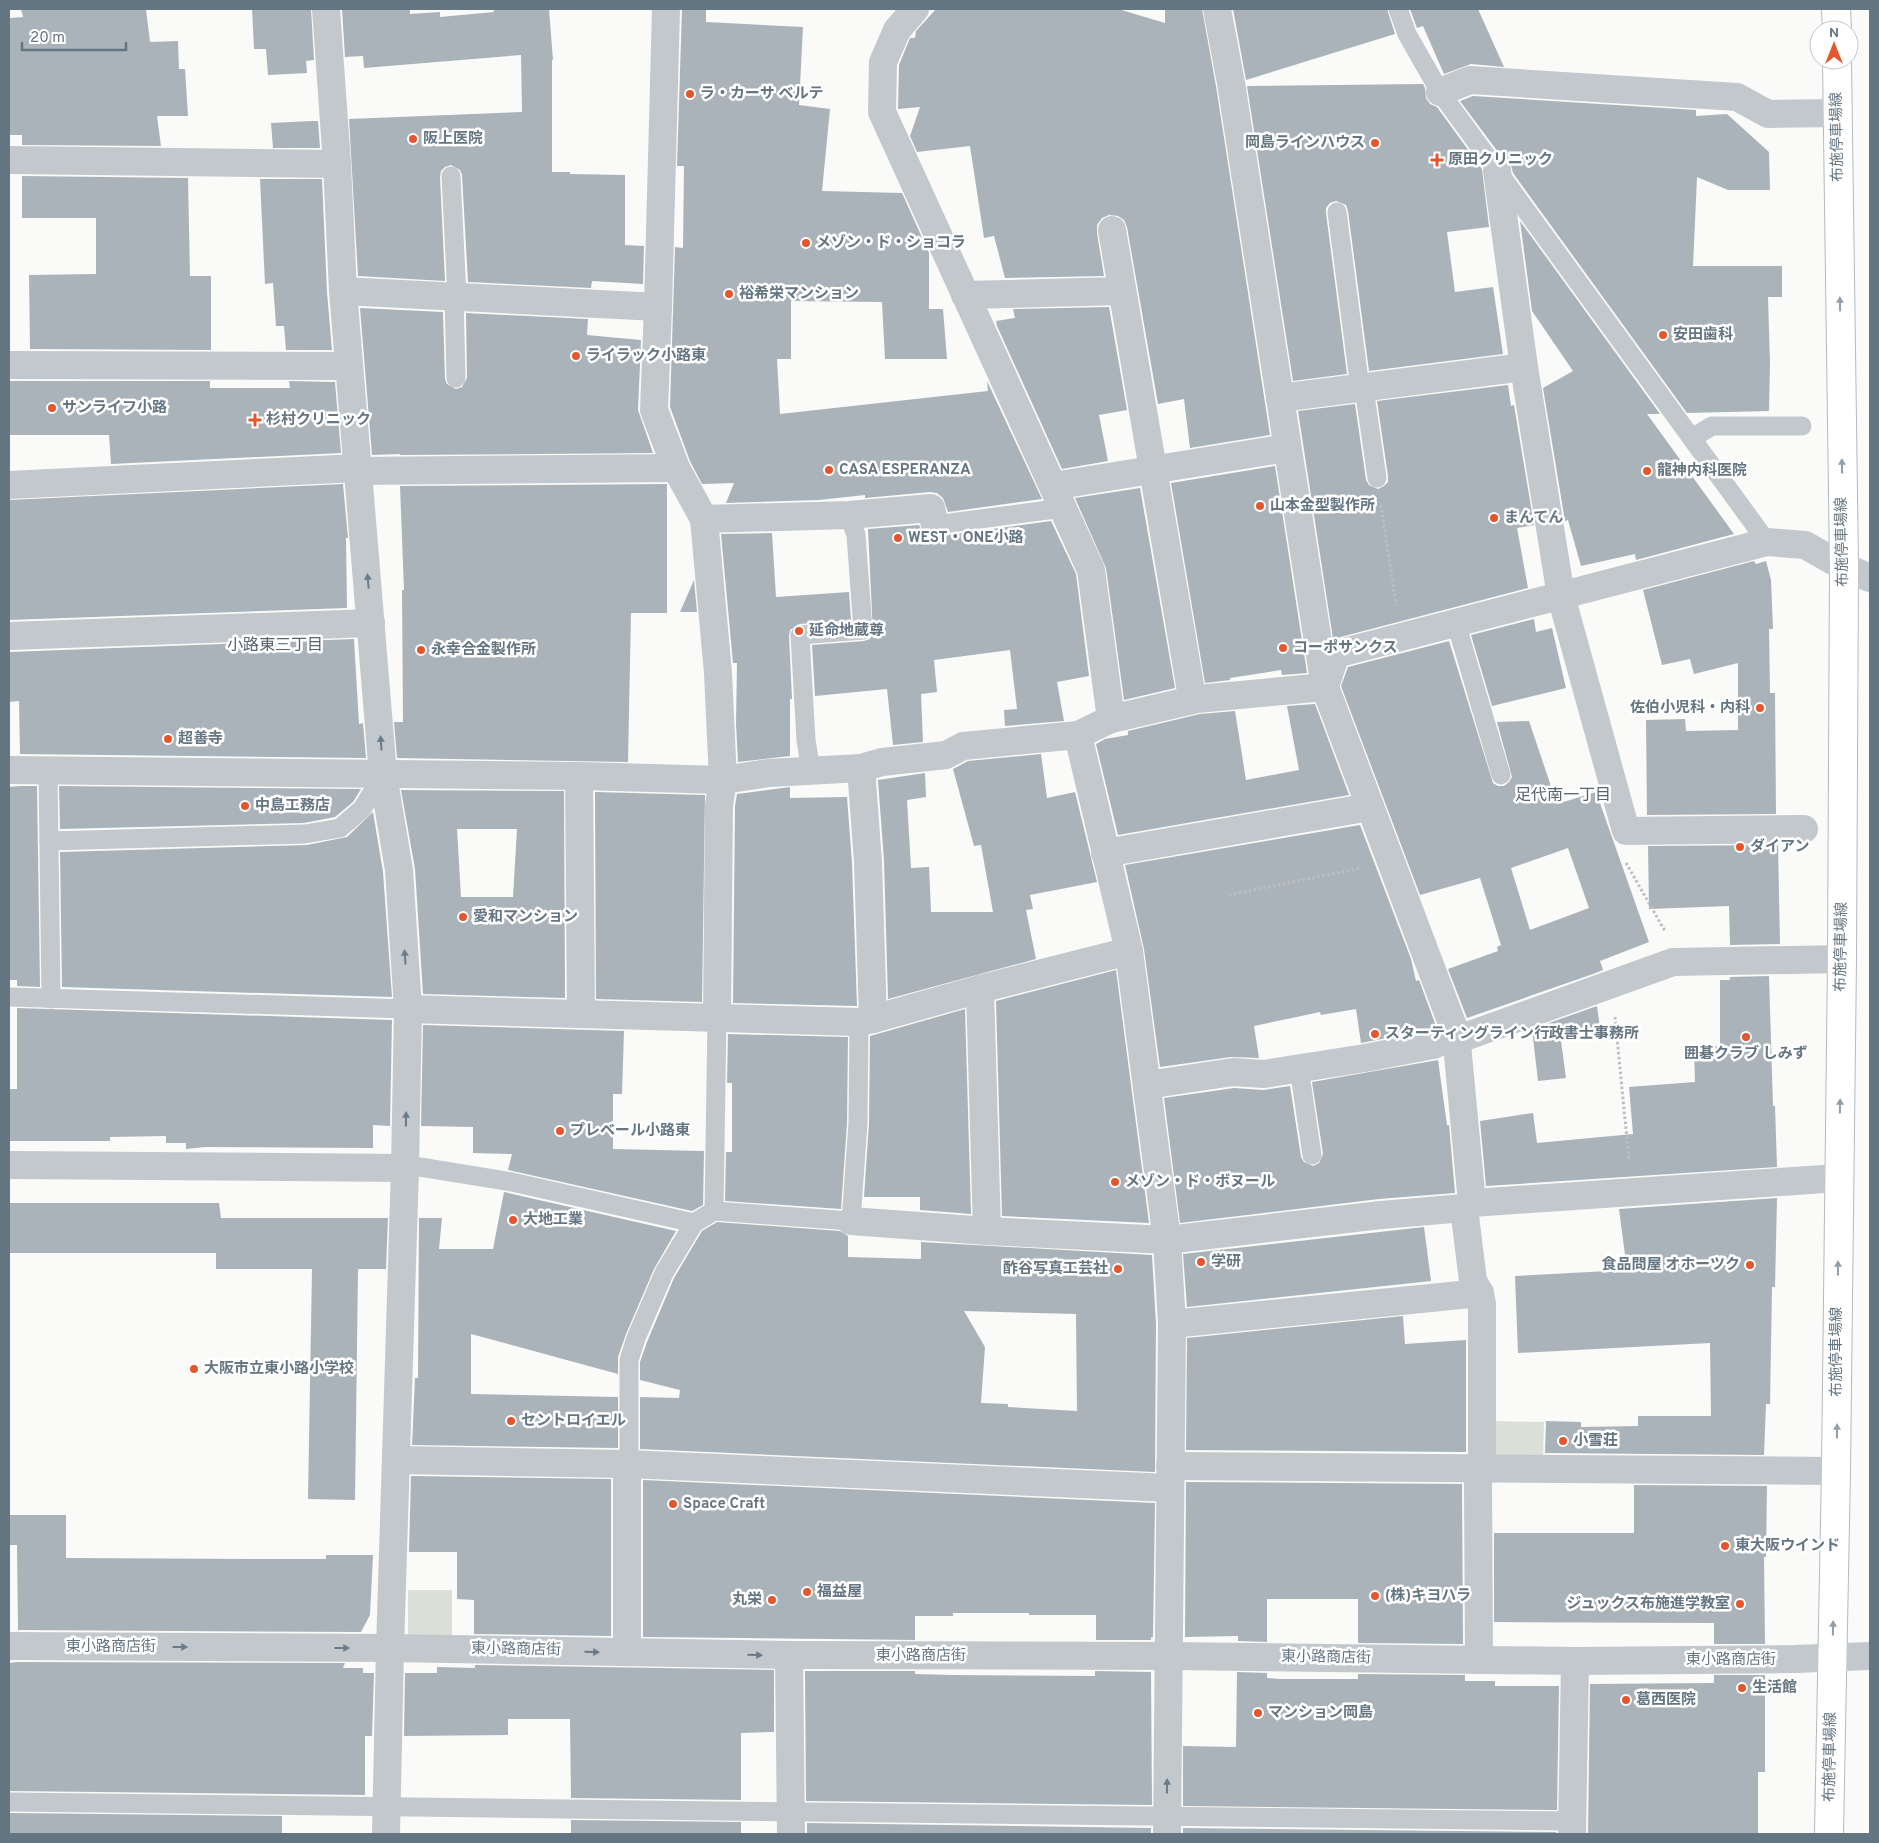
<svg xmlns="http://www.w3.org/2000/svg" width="1879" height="1843" viewBox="0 0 1879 1843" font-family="Overpass,'Noto Sans JP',sans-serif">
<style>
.green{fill:#dadfd7}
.building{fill:#aab3b9;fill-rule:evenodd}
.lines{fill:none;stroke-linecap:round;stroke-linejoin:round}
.secondary-casing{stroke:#b3babf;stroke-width:30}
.path{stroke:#bbbfc2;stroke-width:3;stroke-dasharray:2.5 2.5;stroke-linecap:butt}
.lane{stroke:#c3c8cc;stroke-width:19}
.street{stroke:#c3c8cc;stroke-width:28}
.secondary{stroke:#fff;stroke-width:28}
.oneway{fill:#939fa8}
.oneway2{fill:#6a7a87}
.poi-dot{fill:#e4572e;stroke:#fff;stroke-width:2}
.labels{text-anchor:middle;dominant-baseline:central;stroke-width:5;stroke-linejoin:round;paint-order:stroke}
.poi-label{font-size:15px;font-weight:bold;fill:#657683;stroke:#fff;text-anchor:start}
.street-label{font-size:15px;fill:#657683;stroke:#fff}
.neighbourhood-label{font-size:16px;fill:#57646e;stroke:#fff}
</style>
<rect width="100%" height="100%" fill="#fafaf8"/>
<g class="green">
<polygon points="1490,1421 1544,1422 1543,1459 1489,1458"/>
<rect x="408" y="1590" width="44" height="46"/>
</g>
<g class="building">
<polygon points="21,9 146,9 150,42 178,41 179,69 185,69 188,116 157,116 161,146 22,145 22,135 9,135 9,18 23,17"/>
<polygon points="252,9 311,9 314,60 306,61 307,73 268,75 266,49 254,49"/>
<polygon points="342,9 410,9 410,14 440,12 440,17 494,12 493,9 549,9 553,60 552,60 552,172 570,172 570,174 625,175 625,245 644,246 643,284 592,281 591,288 468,282 462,175 460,170 451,165 445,167 441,171 440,177 445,281 358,276 349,119 522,112 521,55 364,68 363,56 345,57"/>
<polygon points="682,9 706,9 706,22 803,27 799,105 830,109 822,191 902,193 929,253 929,309 943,309 947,359 885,359 882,302 791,301 791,359 777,359 780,414 988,391 987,381 1042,499 948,512 943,498 937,493 930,492 865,498 865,495 819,500 726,503 734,483 702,484 690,461 670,407 675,247 683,248 684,166 677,166"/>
<polygon points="936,9 1118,9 1165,23 1165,9 1202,9 1216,86 1270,435 1190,448 1184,399 1158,404 1127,227 1124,220 1118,216 1109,215 1102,218 1097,225 1097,233 1104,276 1005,278 994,236 984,238 970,146 917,152 910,136 920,107 898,109 899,65 910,38 915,38 916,31"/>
<polygon points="1233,9 1387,9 1395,34 1246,80"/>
<polygon points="1410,9 1478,9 1504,67 1471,64 1444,74 1423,26 1417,28"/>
<polygon points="1423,84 1425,88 1426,98 1430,104 1437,107 1482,169 1489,227 1447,232 1455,292 1493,287 1503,354 1369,371 1348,211 1346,205 1336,201 1330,203 1326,208 1326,213 1347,374 1293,381 1247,86"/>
<polygon points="1473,96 1696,110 1696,116 1727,114 1769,152 1770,190 1728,190 1697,177 1693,266 1782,266 1782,297 1768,297 1770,364 1769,411 1687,413 1513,173 1510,162 1501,156 1460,101"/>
<polygon points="312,121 318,121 320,148 273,148 271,123"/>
<polygon points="22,176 188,178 190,276 211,276 211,350 30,349 29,275 96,274 96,218 22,218"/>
<polygon points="260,179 322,179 327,292 332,350 286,350 284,326 276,326 273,283 265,284"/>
<polygon points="1520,221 1660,414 1647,414 1734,534 1636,560 1635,554 1581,566 1568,520 1565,521 1543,388 1573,371 1532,311"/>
<polygon points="1109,307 1127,410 1099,415 1108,461 1062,469 997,326 996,321 1015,318 1013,309"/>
<polygon points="360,308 443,312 445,379 447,384 456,389 462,387 467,378 466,313 588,319 587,335 641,340 638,410 653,453 400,455 400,454 372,455"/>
<polygon points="9,381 210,381 210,388 290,388 289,381 335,382 341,453 111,464 109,435 9,435"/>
<polygon points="1508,385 1511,406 1514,405 1534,525 1517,528 1528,588 1333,639 1298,411 1355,404 1366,480 1369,485 1378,489 1384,486 1388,482 1388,476 1377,401"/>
<polygon points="1275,466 1307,673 1282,675 1281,670 1230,678 1230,680 1205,683 1171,483"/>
<polygon points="343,484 348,538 346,538 347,608 9,620 9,500"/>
<polygon points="667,484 667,613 631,613 628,762 397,758 394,722 403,722 402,590 404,590 400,486"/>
<polygon points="1140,488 1175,688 1124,700 1106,568 1075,498"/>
<polygon points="1051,521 1076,574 1089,676 1057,682 1064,721 1005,726 1004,710 1017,709 1010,650 934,660 937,692 921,694 923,742 893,745 887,689 815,696 812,645 864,641 870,639 873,634 868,529 919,525 924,536 930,540 938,540 947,535"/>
<polygon points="772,533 776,597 849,592 851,620 799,624 790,630 789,636 792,699 790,699 790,756 738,762 736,724 737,663 733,663 721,534"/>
<polygon points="1754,561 1756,564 1766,561 1771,580 1773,629 1769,629 1770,693 1775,693 1776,814 1647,815 1646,720 1685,719 1686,731 1738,730 1738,663 1694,674 1690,659 1662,665 1643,590"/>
<polygon points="694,580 697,612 680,612"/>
<polygon points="1534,619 1536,632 1552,628 1566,688 1492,706 1471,635"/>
<polygon points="354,639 359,724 363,723 366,758 20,754 19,701 9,702 9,652"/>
<path d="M1449,641L1493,783L1498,786H1504L1509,782L1512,777L1497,722L1529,721L1557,804L1596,792L1649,942L1600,961L1603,970L1593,974L1467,1018L1448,969L1498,951L1497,947L1501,945L1480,878L1420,895L1341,686L1348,667ZM1568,848L1589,908L1530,930L1511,868Z"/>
<polygon points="1315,704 1349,795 1118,835 1096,744 1105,739 1128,735 1128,731 1200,714 1235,711 1246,780 1299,770 1287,706"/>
<polygon points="1041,754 1047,798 1075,792 1097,882 1030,895 1033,909 1026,910 1036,959 888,999 884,861 878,780 925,773 926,797 907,800 911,868 929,867 931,912 993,912 981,845 974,846 953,769 968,761"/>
<polygon points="20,786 37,786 40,987 17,986 17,980 9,980 9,787"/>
<polygon points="59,786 361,789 353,802 335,817 304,823 60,829"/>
<polygon points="790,787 790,798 847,797 852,863 857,1006 733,1003 735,806 737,794"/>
<path d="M401,790L564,791L565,998L423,994L415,869ZM457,829H517L513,897H461Z"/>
<polygon points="595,792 705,795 702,1002 596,999"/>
<polygon points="373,812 383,872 392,997 62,987 60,852 307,845 347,837"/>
<polygon points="1360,825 1411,959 1416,981 1419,980 1436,1026 1428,1030 1361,1043 1356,1009 1321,1015 1320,1012 1254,1026 1259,1058 1231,1057 1160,1067 1144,949 1125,865"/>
<polygon points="1778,845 1780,944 1730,945 1729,906 1649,909 1648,846"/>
<polygon points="1116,970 1149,1223 1002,1216 996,1001"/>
<polygon points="1769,976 1773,1106 1775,1106 1777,1167 1486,1186 1480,1121 1533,1113 1537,1143 1633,1134 1629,1087 1695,1082 1694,1047 1720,1046 1720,980 1730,980 1730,977"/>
<polygon points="1597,1006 1601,1035 1561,1041 1566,1078 1538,1081 1532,1029"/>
<polygon points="17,1008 392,1020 390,1126 373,1125 373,1148 205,1147 186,1149 186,1143 166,1143 166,1136 110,1137 110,1141 9,1141 9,1089 17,1089"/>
<polygon points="965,1009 971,1214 920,1210 920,1197 864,1197 869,1123 870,1036"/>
<polygon points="423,1025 624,1031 622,1094 613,1094 613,1149 704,1151 703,1205 692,1211 508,1170 512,1154 473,1153 473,1127 421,1126"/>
<polygon points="728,1034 848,1037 847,1123 841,1209 725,1201 726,1152 732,1152 732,1083 727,1083"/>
<polygon points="1438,1060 1447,1125 1449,1125 1455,1193 1379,1199 1180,1223 1164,1098 1234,1088 1263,1090 1290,1086 1301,1157 1304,1162 1313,1166 1319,1163 1323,1154 1312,1082"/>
<polygon points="504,1192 676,1231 654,1269 626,1334 618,1357 618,1374 471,1334 471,1394 618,1397 618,1448 412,1445 415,1378 418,1378 419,1218 442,1218 439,1249 493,1249"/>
<polygon points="1777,1198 1775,1287 1772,1287 1770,1404 1766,1404 1764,1455 1545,1453 1546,1421 1581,1422 1581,1427 1638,1426 1638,1416 1711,1416 1710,1343 1518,1353 1515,1276 1627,1270 1619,1209"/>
<polygon points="9,1203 219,1203 221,1218 388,1218 386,1269 358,1269 355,1500 308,1499 312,1269 216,1269 216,1253 9,1253"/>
<path d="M717,1222L840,1231L848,1236V1257L921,1259V1242L1152,1255L1156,1324L1155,1472L640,1449V1397L679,1398L680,1390L640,1380V1362L647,1342L674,1278L702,1231ZM964,1311L1076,1314L1077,1411L1008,1407V1404L981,1403L985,1347Z"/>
<polygon points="1424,1227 1431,1281 1187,1307 1183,1254"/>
<polygon points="1403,1316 1405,1344 1466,1340 1466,1452 1186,1450 1187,1338"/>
<polygon points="411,1476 611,1479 611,1636 474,1634 474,1600 457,1599 457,1552 409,1552"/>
<polygon points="643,1480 1155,1503 1153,1637 1151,1637 1151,1640 1096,1640 1096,1615 1029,1615 1029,1613 953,1613 953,1616 915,1616 915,1640 643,1637"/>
<polygon points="1186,1482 1462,1484 1463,1644 1358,1643 1358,1599 1267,1599 1267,1642 1238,1641 1238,1636 1185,1637"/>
<polygon points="1634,1485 1767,1486 1766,1557 1764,1557 1765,1644 1714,1644 1714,1623 1494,1622 1494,1533 1634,1533"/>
<polygon points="9,1515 66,1515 66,1558 279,1559 326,1559 326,1555 373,1555 370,1615 361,1632 18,1630 17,1545 9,1545"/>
<polygon points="18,1662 345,1663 343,1668 363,1668 363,1673 374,1673 372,1736 365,1736 365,1795 9,1791 9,1663"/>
<polygon points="475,1665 774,1670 774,1732 741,1733 741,1800 571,1798 570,1719 508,1719 508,1735 404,1736 405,1673 437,1673 437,1667 475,1668"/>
<polygon points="805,1671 915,1671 915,1674 952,1675 1095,1676 1095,1671 1151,1672 1152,1805 806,1801"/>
<polygon points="1237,1672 1267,1673 1267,1678 1280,1679 1358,1679 1358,1674 1465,1675 1465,1681 1495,1681 1495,1686 1559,1686 1557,1810 1183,1806 1183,1746 1236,1747"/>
<polygon points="1714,1675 1765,1675 1765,1772 1758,1772 1758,1834 1588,1834 1590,1684 1714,1683"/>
<polygon points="9,1813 282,1816 282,1834 9,1834"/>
<polygon points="571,1820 741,1822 741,1834 571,1834"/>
<polygon points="807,1823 1151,1828 1151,1834 807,1834"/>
<polygon points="1183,1828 1556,1832 1556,1834 1183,1834"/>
</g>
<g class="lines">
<defs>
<g id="secondary">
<polyline points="1836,9 1837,30"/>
<polyline points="1829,1834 1836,1471 1842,959 1844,567 1837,60"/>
</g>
</defs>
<use href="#secondary" class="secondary-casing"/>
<g class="path">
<polyline points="1381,505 1396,605"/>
<polyline points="1626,863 1665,931"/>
<polyline points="1229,895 1361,868"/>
<polyline points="1615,1017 1629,1160"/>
</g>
<g class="lane">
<polyline points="1398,9 1407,34 1440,92 1767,542"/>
<polyline points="451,176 457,296"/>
<polyline points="1337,212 1360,388"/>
<polyline points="454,296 456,378"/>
<polyline points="1364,388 1377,478"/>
<polyline points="1692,438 1712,426 1802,426"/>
<polyline points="935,525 1063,508"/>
<polyline points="1456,623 1501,775"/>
<polyline points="48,771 51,999"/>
<polyline points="811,771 806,740 800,635 863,630 856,535 849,515"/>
<polyline points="49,841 305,834 340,828 362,809 383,775"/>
<polyline points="9,997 408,1009"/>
<polyline points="1299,1068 1312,1155"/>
<polyline points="405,1168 420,1167 512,1182 694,1223"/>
<polyline points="714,1211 717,1018"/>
<polyline points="629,1465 629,1360 636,1338 664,1273 694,1223 714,1211 851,1221 858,1123 859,1022"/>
<path d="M9,1802C530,1807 1051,1817 1572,1821"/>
</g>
<g class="street">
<polyline points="326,9 337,164 343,291 383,775 399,870 408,1009 405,1168 390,1648 386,1834"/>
<polyline points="915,9 897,30 883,62 882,112 1091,570 1111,719"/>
<polyline points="1217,9 1231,83 1325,687 1456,1034 1472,1203"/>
<polyline points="1440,92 1470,80 1737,97 1768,114 1838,113"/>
<polyline points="9,160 337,164"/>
<polyline points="1497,171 1524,367 1561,596 1626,831 1804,829"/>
<polyline points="1112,230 1191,691 1197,699"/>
<polyline points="343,291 658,307 666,9"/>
<polyline points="965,295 1122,291"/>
<polyline points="658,307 654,410 676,468 704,519 718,673 723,780 719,805 717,1018"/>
<polyline points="9,365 349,366"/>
<polyline points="1280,398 1524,367"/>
<polyline points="358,471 676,468"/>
<polyline points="9,485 358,468"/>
<polyline points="1053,486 1287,448"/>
<polyline points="704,519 849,515 931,508 935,525"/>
<polyline points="9,636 371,623"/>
<polyline points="1325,686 1336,654 1767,542 1805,545 1844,567 1870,578"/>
<polyline points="1078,735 1129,951 1167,1240 1172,1324 1167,1834"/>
<polyline points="9,770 579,776 723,780 769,773 861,768 882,762 946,755 963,746 1078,735 1111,719 1197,699 1325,687"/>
<polyline points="579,776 581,1014"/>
<polyline points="1105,853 1370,807"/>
<polyline points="980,989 987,1231"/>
<polyline points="408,1009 859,1022 873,1019 868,862 861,768"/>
<polyline points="873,1019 980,989 1129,951"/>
<polyline points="1456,1040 1673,962 1842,959"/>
<polyline points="1147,1085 1233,1072 1264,1074 1365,1058 1433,1045 1456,1034"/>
<polyline points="9,1165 405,1168"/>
<polyline points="1464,1208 1473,1281 1480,1293 1482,1304 1482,1456 1478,1482 1479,1660"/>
<polyline points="851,1221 987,1231 1167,1240 1381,1215 1464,1208 1472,1203 1839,1178"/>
<polyline points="1172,1324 1480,1293"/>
<polyline points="397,1460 627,1464 1170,1488"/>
<polyline points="627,1464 627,1652"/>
<polyline points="1170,1466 1836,1471"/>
<polyline points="9,1646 390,1648 789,1655 1170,1656 1575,1661 1795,1659 1870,1656"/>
<polyline points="789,1655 791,1834"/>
<polyline points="1572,1834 1575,1661"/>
</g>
<use href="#secondary" class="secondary"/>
</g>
<defs><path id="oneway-solid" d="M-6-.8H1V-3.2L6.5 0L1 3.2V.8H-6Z" transform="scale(1.25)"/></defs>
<g class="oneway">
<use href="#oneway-solid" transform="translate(1840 304) rotate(-91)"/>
<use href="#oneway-solid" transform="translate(1842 466) rotate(-91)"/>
<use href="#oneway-solid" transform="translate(1840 1106) rotate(-89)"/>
<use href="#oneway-solid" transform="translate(1838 1268) rotate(-90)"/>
<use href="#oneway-solid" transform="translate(1837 1431) rotate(-90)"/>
<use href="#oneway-solid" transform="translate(1833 1628) rotate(-89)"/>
</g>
<g class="oneway2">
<use href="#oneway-solid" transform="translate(368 581) rotate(-95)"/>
<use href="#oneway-solid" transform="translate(381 743) rotate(-94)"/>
<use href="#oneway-solid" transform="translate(405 957) rotate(-94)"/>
<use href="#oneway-solid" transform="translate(406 1119) rotate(-89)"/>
<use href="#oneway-solid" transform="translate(180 1647)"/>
<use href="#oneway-solid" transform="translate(342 1648)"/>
<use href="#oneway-solid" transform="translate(592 1652) rotate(1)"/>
<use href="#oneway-solid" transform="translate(755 1655) rotate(1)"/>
<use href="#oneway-solid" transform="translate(1167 1786) rotate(-89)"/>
</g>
<g class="poi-dot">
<circle cx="690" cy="94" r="5"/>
<circle cx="413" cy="139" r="5"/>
<circle cx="1375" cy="143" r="5"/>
<path d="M1434.5 152.5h5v5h5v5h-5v5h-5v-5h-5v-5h5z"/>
<circle cx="806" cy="243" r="5"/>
<circle cx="729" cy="294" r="5"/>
<circle cx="1663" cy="335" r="5"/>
<circle cx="576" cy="356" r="5"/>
<circle cx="52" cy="408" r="5"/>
<path d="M252.5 412.5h5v5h5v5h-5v5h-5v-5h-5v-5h5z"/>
<circle cx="829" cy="470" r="5"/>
<circle cx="1647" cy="471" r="5"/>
<circle cx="1260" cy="506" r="5"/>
<circle cx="1494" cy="518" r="5"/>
<circle cx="898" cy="538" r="5"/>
<circle cx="799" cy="631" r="5"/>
<circle cx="1283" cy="648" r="5"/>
<circle cx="421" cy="650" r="5"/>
<circle cx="1760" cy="708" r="5"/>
<circle cx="168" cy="739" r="5"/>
<circle cx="245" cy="806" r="5"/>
<circle cx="1740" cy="847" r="5"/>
<circle cx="463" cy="917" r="5"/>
<circle cx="1375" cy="1034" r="5"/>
<circle cx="1746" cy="1037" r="5"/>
<circle cx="560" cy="1131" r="5"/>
<circle cx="1115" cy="1182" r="5"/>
<circle cx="513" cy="1220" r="5"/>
<circle cx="1201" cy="1262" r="5"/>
<circle cx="1750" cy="1265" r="5"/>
<circle cx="1118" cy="1269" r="5"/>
<circle cx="194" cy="1369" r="5"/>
<circle cx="511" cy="1421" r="5"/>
<circle cx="1563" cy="1441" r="5"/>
<circle cx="673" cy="1504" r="5"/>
<circle cx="1725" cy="1546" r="5"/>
<circle cx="807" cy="1592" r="5"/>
<circle cx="1375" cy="1596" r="5"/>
<circle cx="772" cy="1600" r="5"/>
<circle cx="1740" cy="1604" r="5"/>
<circle cx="1742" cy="1688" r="5"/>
<circle cx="1626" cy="1700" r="5"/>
<circle cx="1258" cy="1713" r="5"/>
</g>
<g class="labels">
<g class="poi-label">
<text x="700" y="94">ラ・カーサ ベルテ</text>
<text x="423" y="139">阪上医院</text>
<text x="1365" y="143" text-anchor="end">岡島ラインハウス</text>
<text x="1448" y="160">原田クリニック</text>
<text x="816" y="243">メゾン・ド・ショコラ</text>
<text x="739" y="294">裕希栄マンション</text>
<text x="1673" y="335">安田歯科</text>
<text x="586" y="356">ライラック小路東</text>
<text x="62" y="408">サンライフ小路</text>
<text x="266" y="420">杉村クリニック</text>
<text x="839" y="470">CASA ESPERANZA</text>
<text x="1657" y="471">龍神内科医院</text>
<text x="1270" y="506">山本金型製作所</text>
<text x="1504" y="518">まんてん</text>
<text x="908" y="538">WEST・ONE小路</text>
<text x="809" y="631">延命地蔵尊</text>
<text x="1293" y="648">コーポサンクス</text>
<text x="431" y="650">永幸合金製作所</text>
<text x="1750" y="708" text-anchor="end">佐伯小児科・内科</text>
<text x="178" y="739">超善寺</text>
<text x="255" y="806">中島工務店</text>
<text x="1750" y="847">ダイアン</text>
<text x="473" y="917">愛和マンション</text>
<text x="1385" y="1034">スターティングライン行政書士事務所</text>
<text x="1746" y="1054" text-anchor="middle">囲碁クラブ しみず</text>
<text x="570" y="1131">プレベール小路東</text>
<text x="1125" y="1182">メゾン・ド・ボヌール</text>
<text x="523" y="1220">大地工業</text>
<text x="1211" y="1262">学研</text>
<text x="1740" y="1265" text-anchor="end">食品問屋 オホーツク</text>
<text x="1108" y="1269" text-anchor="end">酢谷写真工芸社</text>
<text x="204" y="1369">大阪市立東小路小学校</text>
<text x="521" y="1421">セントロイエル</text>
<text x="1573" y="1441">小雪荘</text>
<text x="683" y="1504">Space Craft</text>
<text x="1735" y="1546">東大阪ウインド</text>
<text x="817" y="1592">福益屋</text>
<text x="1385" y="1596">(株)キヨハラ</text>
<text x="762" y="1600" text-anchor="end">丸栄</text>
<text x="1730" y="1604" text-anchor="end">ジュックス布施進学教室</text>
<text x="1752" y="1688">生活館</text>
<text x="1636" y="1700">葛西医院</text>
<text x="1268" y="1713">マンション岡島</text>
</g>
<g class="street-label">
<text transform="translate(1838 137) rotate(-91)">布施停車場線</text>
<text transform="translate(1843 542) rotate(-91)">布施停車場線</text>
<text transform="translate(1842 947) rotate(-89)">布施停車場線</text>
<text transform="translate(1837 1352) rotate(-90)">布施停車場線</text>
<text x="111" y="1647">東小路商店街</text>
<text transform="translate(516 1650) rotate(1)">東小路商店街</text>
<text x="921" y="1656">東小路商店街</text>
<text transform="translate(1326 1658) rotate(1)">東小路商店街</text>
<text x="1731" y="1660">東小路商店街</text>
<text transform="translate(1831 1757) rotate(-89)">布施停車場線</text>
</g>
<g class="neighbourhood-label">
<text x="275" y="646">小路東三丁目</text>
<text x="1563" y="796">足代南一丁目</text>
</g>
</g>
<rect width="1879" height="1843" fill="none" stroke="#657683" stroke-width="20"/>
<g transform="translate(1834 45)"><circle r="24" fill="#ffffff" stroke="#c1c8cd"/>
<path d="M0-4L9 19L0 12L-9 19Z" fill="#e4572e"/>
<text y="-8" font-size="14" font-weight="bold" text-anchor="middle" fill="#657683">N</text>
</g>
<path d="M22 42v8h104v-8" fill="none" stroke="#657683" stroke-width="2.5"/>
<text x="30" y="42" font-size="15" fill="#657683" stroke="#ffffff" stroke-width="4" paint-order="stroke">20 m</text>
</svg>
